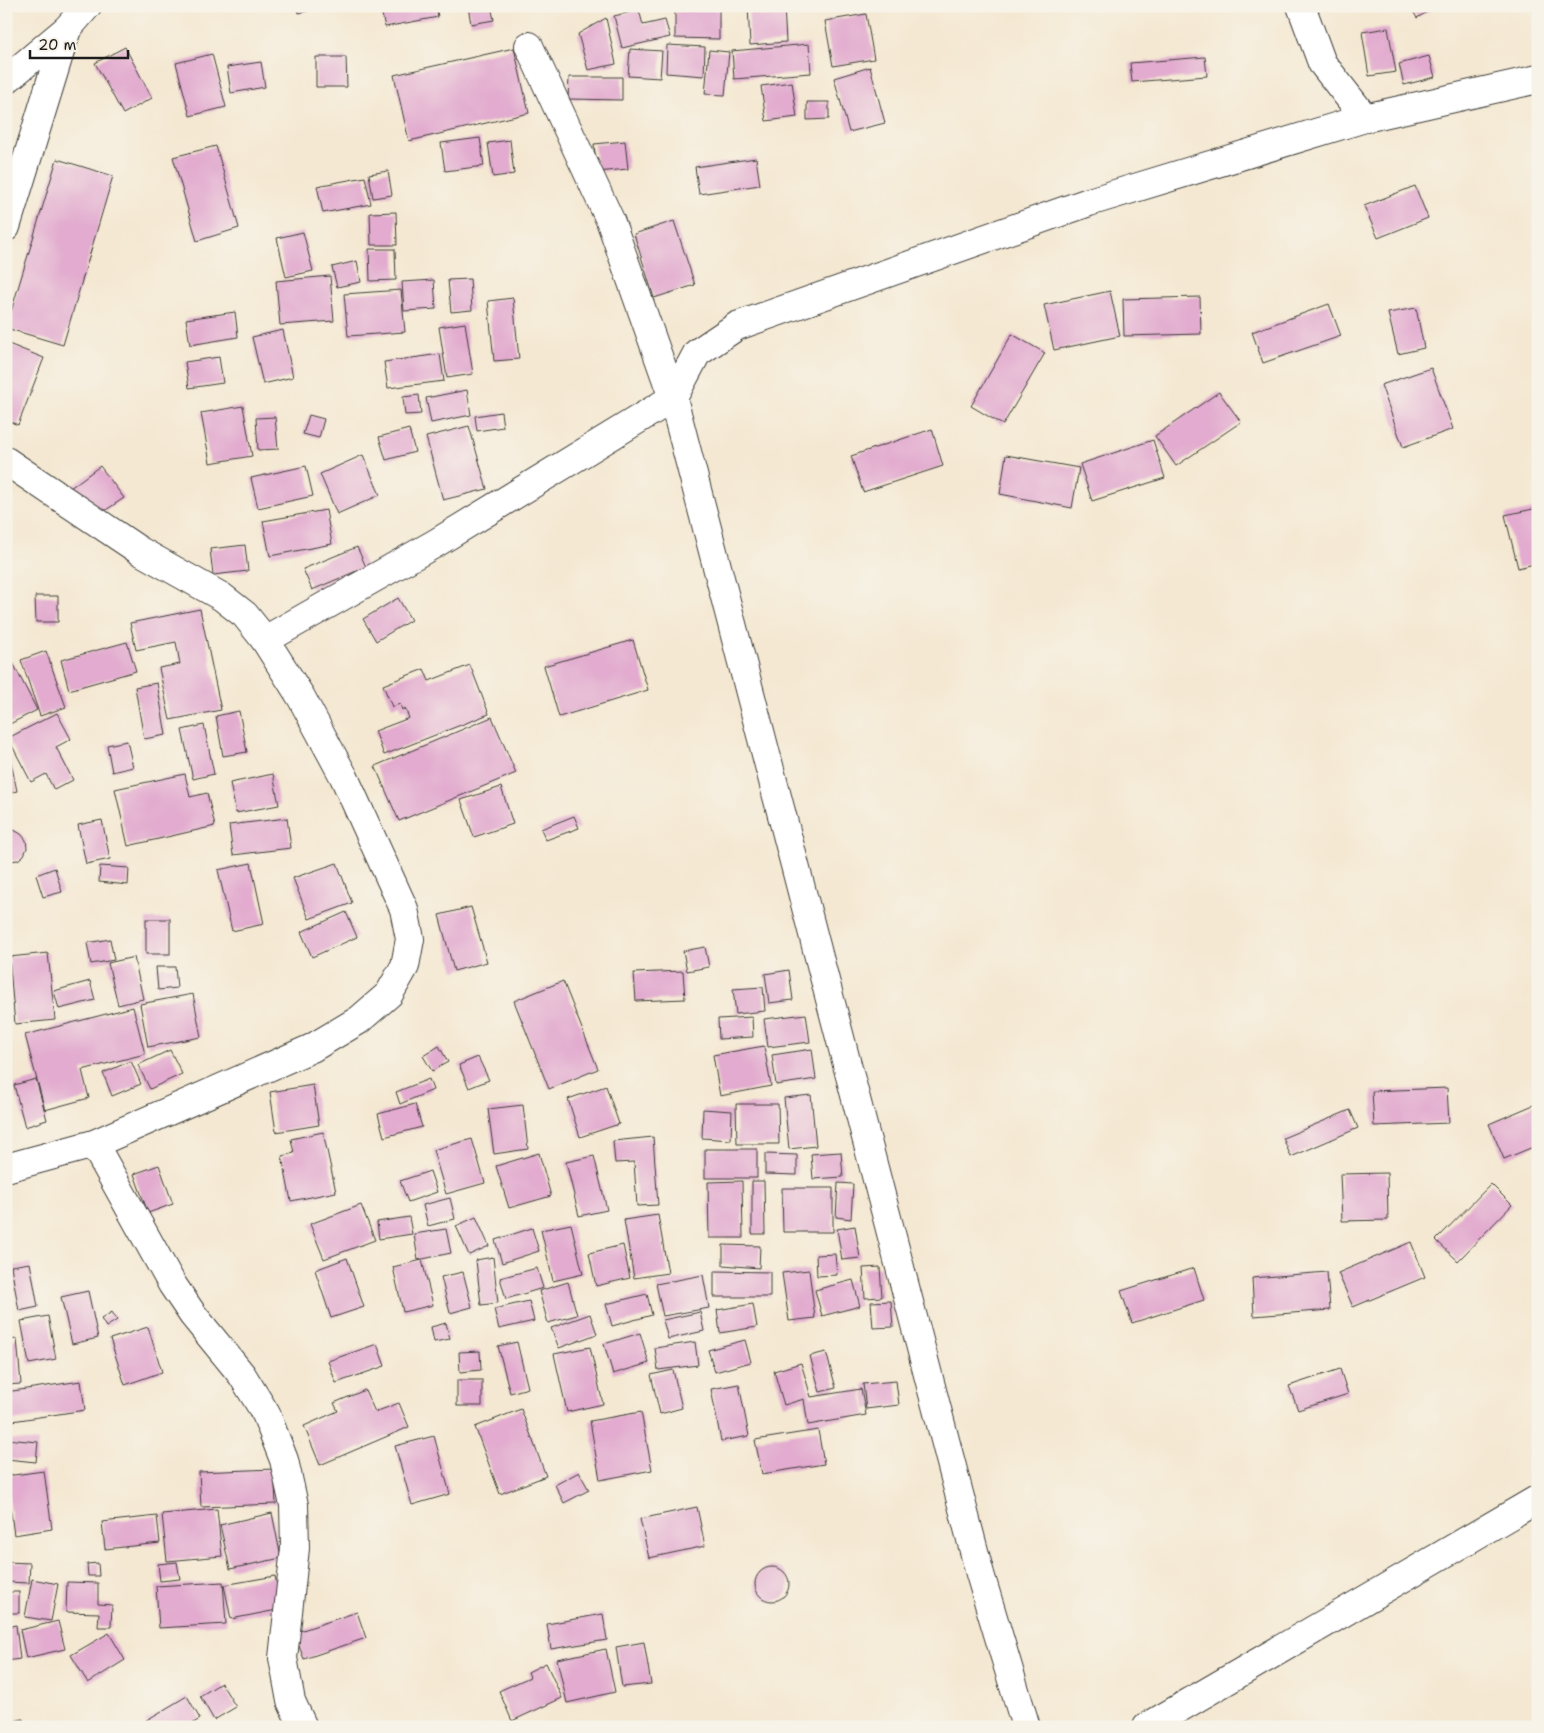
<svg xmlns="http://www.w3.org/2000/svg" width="1544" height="1733" viewBox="0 0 1544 1733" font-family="'Shantell Sans',sans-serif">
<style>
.building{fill:#e2abcf}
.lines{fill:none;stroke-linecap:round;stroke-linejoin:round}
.street-casing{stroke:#3c3b37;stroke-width:30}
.street{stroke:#fff;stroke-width:28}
</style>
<rect width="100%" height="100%" fill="#f7f3e8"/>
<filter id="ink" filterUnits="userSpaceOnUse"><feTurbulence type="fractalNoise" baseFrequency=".02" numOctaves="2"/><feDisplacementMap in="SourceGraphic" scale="10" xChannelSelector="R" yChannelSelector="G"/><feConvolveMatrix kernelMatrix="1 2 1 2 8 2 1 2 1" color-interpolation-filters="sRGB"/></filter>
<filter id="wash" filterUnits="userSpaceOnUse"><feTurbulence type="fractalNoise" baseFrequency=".0096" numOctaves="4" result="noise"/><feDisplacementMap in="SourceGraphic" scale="20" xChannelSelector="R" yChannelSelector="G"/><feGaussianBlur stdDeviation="1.12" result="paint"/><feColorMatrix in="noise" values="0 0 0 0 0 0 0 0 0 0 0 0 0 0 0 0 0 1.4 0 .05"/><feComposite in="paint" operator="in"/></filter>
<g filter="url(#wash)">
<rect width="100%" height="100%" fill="#f4e8d2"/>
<g id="blocks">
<g class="building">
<polygon points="297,6 321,6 321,7 299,13"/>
<polygon points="380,6 436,6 438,17 385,27"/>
<polygon points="468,6 491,6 494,20 471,24"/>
<polygon points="606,6 622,6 622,7 607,11"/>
<polygon points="748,6 784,6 786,42 750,45"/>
<polygon points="1410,6 1437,6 1417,18"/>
<polygon points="719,9 719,39 675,38 675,10"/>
<polygon points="639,10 643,25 665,20 670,37 622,48 614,16"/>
<polygon points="866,14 874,59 833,66 825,21"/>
<polygon points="606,18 616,64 588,70 578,34"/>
<polygon points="1388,28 1396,72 1369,76 1362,32"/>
<polygon points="809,44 811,73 734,79 732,51"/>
<polygon points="667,45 705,47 704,76 666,73"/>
<polygon points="125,47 152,98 123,114 95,63"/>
<polygon points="514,48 529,113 409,141 394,75"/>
<polygon points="630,49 662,51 660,78 628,76"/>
<polygon points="709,50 729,52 725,95 705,94"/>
<polygon points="212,54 226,107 190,116 176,63"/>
<polygon points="1429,56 1435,77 1404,85 1399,64"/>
<polygon points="316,57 346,57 347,87 316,87"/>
<polygon points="1205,57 1207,76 1132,82 1130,63"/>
<polygon points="261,62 265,87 231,93 227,67"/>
<polygon points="870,67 885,123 849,132 834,78"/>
<polygon points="569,77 622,77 622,100 568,99"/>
<polygon points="792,82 797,117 766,121 761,86"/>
<polygon points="807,102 829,102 829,119 807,120"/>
<polygon points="480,138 484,166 445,171 441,143"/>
<polygon points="510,140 514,174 493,177 488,143"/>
<polygon points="625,141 628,169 597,172 594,144"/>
<polygon points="216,146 239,228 197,241 173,157"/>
<polygon points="756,158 760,185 699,194 695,167"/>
<polygon points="57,159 113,176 63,345 6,328"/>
<polygon points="388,171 392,195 373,198 369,174"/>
<polygon points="365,177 371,204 323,213 317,186"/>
<polygon points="1415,186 1428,218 1378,238 1364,206"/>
<polygon points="396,212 397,245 371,245 370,213"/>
<polygon points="674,221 695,285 654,298 634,234"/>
<polygon points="303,232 313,271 286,277 277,238"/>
<polygon points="369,249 395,249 396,280 370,281"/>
<polygon points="357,261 361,282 337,287 332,267"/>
<polygon points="330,276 334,321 280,325 276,281"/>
<polygon points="470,279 472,310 451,312 448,280"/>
<polygon points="434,280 436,309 404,311 402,282"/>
<polygon points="401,290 405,332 348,336 344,294"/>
<polygon points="1110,291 1120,336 1054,350 1044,305"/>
<polygon points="1200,297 1201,334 1124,336 1123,299"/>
<polygon points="513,298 519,359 494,361 488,301"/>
<polygon points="1329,304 1341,336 1263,363 1252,332"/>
<polygon points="1416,308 1424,348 1398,354 1388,313"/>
<polygon points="235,312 238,337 190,345 186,319"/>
<polygon points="465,323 473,374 447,378 439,327"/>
<polygon points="283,330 293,377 263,384 252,337"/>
<polygon points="1012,334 1045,353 1003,425 971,406"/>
<polygon points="6,343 44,358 18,425 6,420"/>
<polygon points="440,354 444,381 388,388 384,362"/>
<polygon points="219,357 223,383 189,388 185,362"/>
<polygon points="1431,368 1453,429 1403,447 1381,385"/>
<polygon points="467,390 471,415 431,423 426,398"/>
<polygon points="1219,392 1241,422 1176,466 1155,436"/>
<polygon points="419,395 421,414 405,415 403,397"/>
<polygon points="243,406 252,456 210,463 201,413"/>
<polygon points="501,412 503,427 477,431 475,416"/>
<polygon points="309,415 324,419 319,438 303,434"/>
<polygon points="275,417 278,449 258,450 256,418"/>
<polygon points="469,426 487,489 443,500 426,437"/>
<polygon points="409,429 415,452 386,460 379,437"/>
<polygon points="932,429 943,466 863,492 851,456"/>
<polygon points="1153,440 1165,478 1092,501 1080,464"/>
<polygon points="363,455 380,495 337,514 320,474"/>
<polygon points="1006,455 1079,468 1072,508 1000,494"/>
<polygon points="100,466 124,498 97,516 62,494"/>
<polygon points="306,466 313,496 258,508 251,478"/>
<polygon points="1538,508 1538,563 1518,568 1505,515"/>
<polygon points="326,510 332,544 270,556 263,521"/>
<polygon points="245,545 248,571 213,575 210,549"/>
<polygon points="357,547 366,567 312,590 303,569"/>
<polygon points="35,596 58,596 58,622 36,622"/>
<polygon points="398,598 411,620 376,641 363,619"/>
<polygon points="200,609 221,710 170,720 159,668 180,664 176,642 136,650 130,623"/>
<polygon points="633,640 648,690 559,717 544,666"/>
<polygon points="127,642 136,671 69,690 61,660"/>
<polygon points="46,651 66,707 40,716 21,660"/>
<polygon points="13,663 37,710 6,726 6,667"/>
<polygon points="470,665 489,714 384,755 375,731 409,718 405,708 402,710 400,704 392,707 383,685 424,669 429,681"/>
<polygon points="157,683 166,735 144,739 135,687"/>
<polygon points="239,711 247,752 223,756 216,716"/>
<polygon points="57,713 71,739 56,747 73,780 54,790 46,774 31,782 8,738"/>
<polygon points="492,717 516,773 399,821 375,766"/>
<polygon points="204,725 214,774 193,779 182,730"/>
<polygon points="127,741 133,767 112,772 107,745"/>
<polygon points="10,758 17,791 6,794 6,759"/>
<polygon points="185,774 190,797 207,793 215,826 128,846 115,789"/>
<polygon points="273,774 279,805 236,813 230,783"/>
<polygon points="501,787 513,824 474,837 461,800"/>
<polygon points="574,816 579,828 546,840 541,829"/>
<polygon points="287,818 291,848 233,855 229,825"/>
<polygon points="102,820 110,859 86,864 78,825"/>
<polygon points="14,830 21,834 26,840 27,848 24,855 18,860 10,861 6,860 6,831"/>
<polygon points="251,863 264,924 232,931 218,870"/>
<polygon points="337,863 352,903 309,919 293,878"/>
<polygon points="100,866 129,868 128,885 99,882"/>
<polygon points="55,868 62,892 43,897 36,875"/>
<polygon points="471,907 487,962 454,971 439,915"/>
<polygon points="346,912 357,937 312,957 301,932"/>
<rect x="146" y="919" width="24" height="35"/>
<polygon points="110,939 114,960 91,964 87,943"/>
<polygon points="705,947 709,967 687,971 683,951"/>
<polygon points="48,953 55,1020 15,1024 9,957"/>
<polygon points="134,957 143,999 118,1005 108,963"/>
<polygon points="156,967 175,967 177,988 158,990"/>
<polygon points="789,970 793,1000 769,1003 765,974"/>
<polygon points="683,971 685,999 636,1001 634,973"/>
<polygon points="90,981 95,1000 59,1009 54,991"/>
<polygon points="563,981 598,1069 549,1089 514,1001"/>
<polygon points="763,987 765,1011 736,1014 733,989"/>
<polygon points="193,994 201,1037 148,1047 140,1004"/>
<polygon points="133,1007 145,1054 82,1070 89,1098 45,1110 25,1035"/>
<polygon points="806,1014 810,1042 768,1047 764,1019"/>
<polygon points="752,1017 753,1037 719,1039 718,1019"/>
<polygon points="439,1046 448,1062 432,1071 423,1056"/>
<polygon points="764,1046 771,1086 720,1096 713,1055"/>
<polygon points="812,1049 816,1079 776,1085 772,1055"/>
<polygon points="170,1050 182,1074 150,1089 138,1065"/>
<polygon points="478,1057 489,1080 469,1088 459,1065"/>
<polygon points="131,1061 141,1084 112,1096 103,1073"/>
<polygon points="36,1079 47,1120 25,1127 14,1085"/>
<polygon points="429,1079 433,1090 400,1104 396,1092"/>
<polygon points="313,1085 319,1125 276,1132 270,1092"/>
<polygon points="606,1086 619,1124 580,1137 568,1099"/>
<polygon points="1447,1088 1449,1123 1374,1126 1372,1091"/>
<polygon points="811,1095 816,1146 789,1149 784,1098"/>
<polygon points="1538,1103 1538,1145 1504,1159 1489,1124"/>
<polygon points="415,1104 422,1127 384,1137 378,1114"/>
<polygon points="736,1104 778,1104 779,1144 737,1144"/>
<polygon points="523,1105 528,1149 494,1154 488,1109"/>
<polygon points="703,1109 732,1111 731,1140 702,1138"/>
<polygon points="1350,1110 1358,1128 1291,1157 1283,1138"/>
<polygon points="323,1132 336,1192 291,1201 282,1156 294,1153 291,1139"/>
<polygon points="653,1137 658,1205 637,1206 634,1162 615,1163 613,1141"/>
<polygon points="472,1139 485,1183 446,1194 433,1150"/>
<rect x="705" y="1149" width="52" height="29"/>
<polygon points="841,1152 843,1177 813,1179 811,1154"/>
<polygon points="539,1153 551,1196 509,1208 496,1166"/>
<polygon points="765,1154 797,1155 797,1175 765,1174"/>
<polygon points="594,1156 607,1210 579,1216 566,1162"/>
<polygon points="159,1165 173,1204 148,1213 134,1174"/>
<polygon points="430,1171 437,1192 408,1202 400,1181"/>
<polygon points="1387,1173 1388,1220 1342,1221 1340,1174"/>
<polygon points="742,1181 743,1238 709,1238 708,1182"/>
<polygon points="752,1181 764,1181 765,1234 752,1234"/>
<polygon points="838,1183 853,1184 851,1219 836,1217"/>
<polygon points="1491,1184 1512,1205 1458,1261 1436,1240"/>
<polygon points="782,1188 833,1188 833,1232 783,1232"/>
<polygon points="450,1198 455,1219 428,1226 423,1205"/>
<polygon points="361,1205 375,1240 324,1259 310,1224"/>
<polygon points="658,1215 668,1273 634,1278 624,1220"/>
<polygon points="409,1217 412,1234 379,1239 377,1222"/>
<polygon points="476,1217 489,1246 469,1255 456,1226"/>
<polygon points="571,1224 583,1274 553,1281 541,1230"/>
<polygon points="855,1226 860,1258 842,1260 837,1229"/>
<polygon points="532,1228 539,1251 502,1263 495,1240"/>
<polygon points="446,1229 451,1253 418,1260 414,1234"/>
<polygon points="1411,1242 1425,1277 1353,1307 1338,1273"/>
<polygon points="623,1245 630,1278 596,1286 589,1253"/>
<polygon points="723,1245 760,1246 759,1268 723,1265"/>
<polygon points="835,1254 837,1275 817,1276 816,1255"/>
<polygon points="493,1257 498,1303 481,1305 476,1260"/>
<polygon points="347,1258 364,1307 331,1318 315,1270"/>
<polygon points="422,1260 433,1305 403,1312 393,1267"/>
<polygon points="30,1263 38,1307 19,1311 11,1266"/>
<polygon points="880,1267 882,1297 865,1298 863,1268"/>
<polygon points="537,1268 543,1288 506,1299 500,1278"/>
<polygon points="1194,1268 1204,1300 1132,1323 1121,1291"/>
<polygon points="809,1270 815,1318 789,1321 782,1273"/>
<polygon points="714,1271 770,1272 770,1297 714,1297"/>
<polygon points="463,1272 472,1307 450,1313 441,1277"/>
<polygon points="1327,1272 1330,1310 1254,1316 1252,1278"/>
<polygon points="703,1275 709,1308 663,1316 656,1284"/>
<polygon points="853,1280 860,1306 822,1316 815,1290"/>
<polygon points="568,1282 577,1315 548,1323 539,1291"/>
<polygon points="88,1291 98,1338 72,1344 61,1297"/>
<polygon points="647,1294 652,1315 612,1326 606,1304"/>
<polygon points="529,1301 534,1321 499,1329 494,1309"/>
<polygon points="891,1301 893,1327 873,1328 871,1302"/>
<polygon points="753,1304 757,1327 720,1333 717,1310"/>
<polygon points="112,1312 117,1320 106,1327 101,1319"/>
<polygon points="700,1312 704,1331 668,1339 663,1320"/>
<polygon points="590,1314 597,1334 559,1348 551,1328"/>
<polygon points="48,1316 56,1359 29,1364 21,1321"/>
<polygon points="446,1323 450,1339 434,1342 431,1327"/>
<polygon points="148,1327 162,1372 125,1385 110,1339"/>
<polygon points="640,1333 649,1363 613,1374 604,1344"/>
<polygon points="17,1339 21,1384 6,1385 6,1340"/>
<polygon points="745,1340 751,1362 715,1372 708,1350"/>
<polygon points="517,1342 528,1388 510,1393 498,1346"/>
<polygon points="695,1342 698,1365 658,1370 655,1348"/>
<polygon points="377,1344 385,1366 336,1383 328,1361"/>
<polygon points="590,1347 603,1404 567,1412 554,1354"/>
<polygon points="480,1351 481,1370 460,1372 459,1352"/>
<polygon points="826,1352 836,1388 820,1392 810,1356"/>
<polygon points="801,1363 811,1397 861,1389 866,1415 808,1425 804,1399 784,1405 774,1371"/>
<polygon points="1340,1369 1348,1394 1298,1410 1289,1386"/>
<polygon points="673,1370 682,1408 660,1414 651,1375"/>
<rect x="457" y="1380" width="25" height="26"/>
<polygon points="81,1381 85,1410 6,1422 6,1392"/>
<polygon points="896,1381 899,1405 866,1409 863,1384"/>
<polygon points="739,1384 749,1436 721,1441 711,1389"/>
<polygon points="365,1390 375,1412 399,1403 409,1427 320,1465 304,1426 338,1411 334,1403"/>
<polygon points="521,1409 546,1476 500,1494 475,1427"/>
<polygon points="641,1412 652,1470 600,1480 590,1421"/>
<polygon points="818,1430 824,1464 762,1474 755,1440"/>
<polygon points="434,1436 450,1494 412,1505 395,1446"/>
<polygon points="6,1439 38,1442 36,1462 6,1459"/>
<polygon points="274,1469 276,1504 201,1507 199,1472"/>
<polygon points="44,1471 52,1529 14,1535 6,1476"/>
<polygon points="579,1472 589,1490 564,1503 555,1485"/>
<polygon points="697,1507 705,1546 649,1558 640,1519"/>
<polygon points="217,1509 222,1556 167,1561 162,1514"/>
<polygon points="272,1513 281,1558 230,1569 220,1525"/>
<polygon points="157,1516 160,1543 105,1549 102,1522"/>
<polygon points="6,1562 30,1563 29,1583 6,1582"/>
<polygon points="177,1562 180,1579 160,1581 158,1564"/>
<polygon points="98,1563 99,1576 88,1576 87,1564"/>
<circle cx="772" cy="1584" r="17"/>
<polygon points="275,1576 282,1609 231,1619 224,1585"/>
<polygon points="32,1579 58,1584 51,1621 25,1617"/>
<polygon points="67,1582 98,1583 98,1604 112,1605 111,1627 98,1627 99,1613 66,1612"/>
<polygon points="223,1582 226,1624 159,1628 156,1586"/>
<rect x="6" y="1592" width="13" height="21"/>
<polygon points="357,1612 366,1638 304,1659 294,1633"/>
<polygon points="603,1614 607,1640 551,1649 547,1624"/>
<polygon points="58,1621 65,1649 26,1658 20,1630"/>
<polygon points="16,1625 20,1659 6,1661 6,1627"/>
<polygon points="109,1633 125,1660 88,1683 71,1655"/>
<polygon points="644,1642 651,1684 622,1687 616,1647"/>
<polygon points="606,1649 615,1692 567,1703 557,1659"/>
<polygon points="546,1663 562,1698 512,1721 499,1691 530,1677 528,1672"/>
<polygon points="221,1683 236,1707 214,1720 200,1696"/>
<polygon points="187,1696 200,1719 187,1727 148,1727 145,1721"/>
<polygon points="23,1719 25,1727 6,1727 6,1723"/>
</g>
</g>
</g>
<g filter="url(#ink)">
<use href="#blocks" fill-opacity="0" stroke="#3c3b37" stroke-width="1"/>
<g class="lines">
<defs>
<g id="street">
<polyline points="1301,6 1322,63 1365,118"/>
<polyline points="529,46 610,220 673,398 980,1574 1026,1727"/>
<polyline points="6,80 67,29 87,6"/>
<polyline points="6,227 67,29"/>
<polyline points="6,461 140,551 222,597 245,615 265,640 301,697 344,777 404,909 410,939 405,966 389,994 359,1020 312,1048 94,1144 6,1168"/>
<polyline points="265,640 436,543 673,398 697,353 737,326 1089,202 1365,118 1538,79"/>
<polyline points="94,1144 172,1284 193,1315 242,1375 266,1414 284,1460 294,1505 295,1548 283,1658 291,1701 303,1727"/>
<polyline points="1147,1727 1538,1499"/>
</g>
</defs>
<use href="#street" class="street-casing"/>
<use href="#street" class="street"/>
</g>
</g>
<rect width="1544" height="1733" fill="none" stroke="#f7f3e8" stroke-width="25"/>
<path d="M30 50v8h98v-8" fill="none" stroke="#1c1c1c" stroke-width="2.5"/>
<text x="38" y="50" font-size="15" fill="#1c1c1c" stroke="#f7f3e8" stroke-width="4" paint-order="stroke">20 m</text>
</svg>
